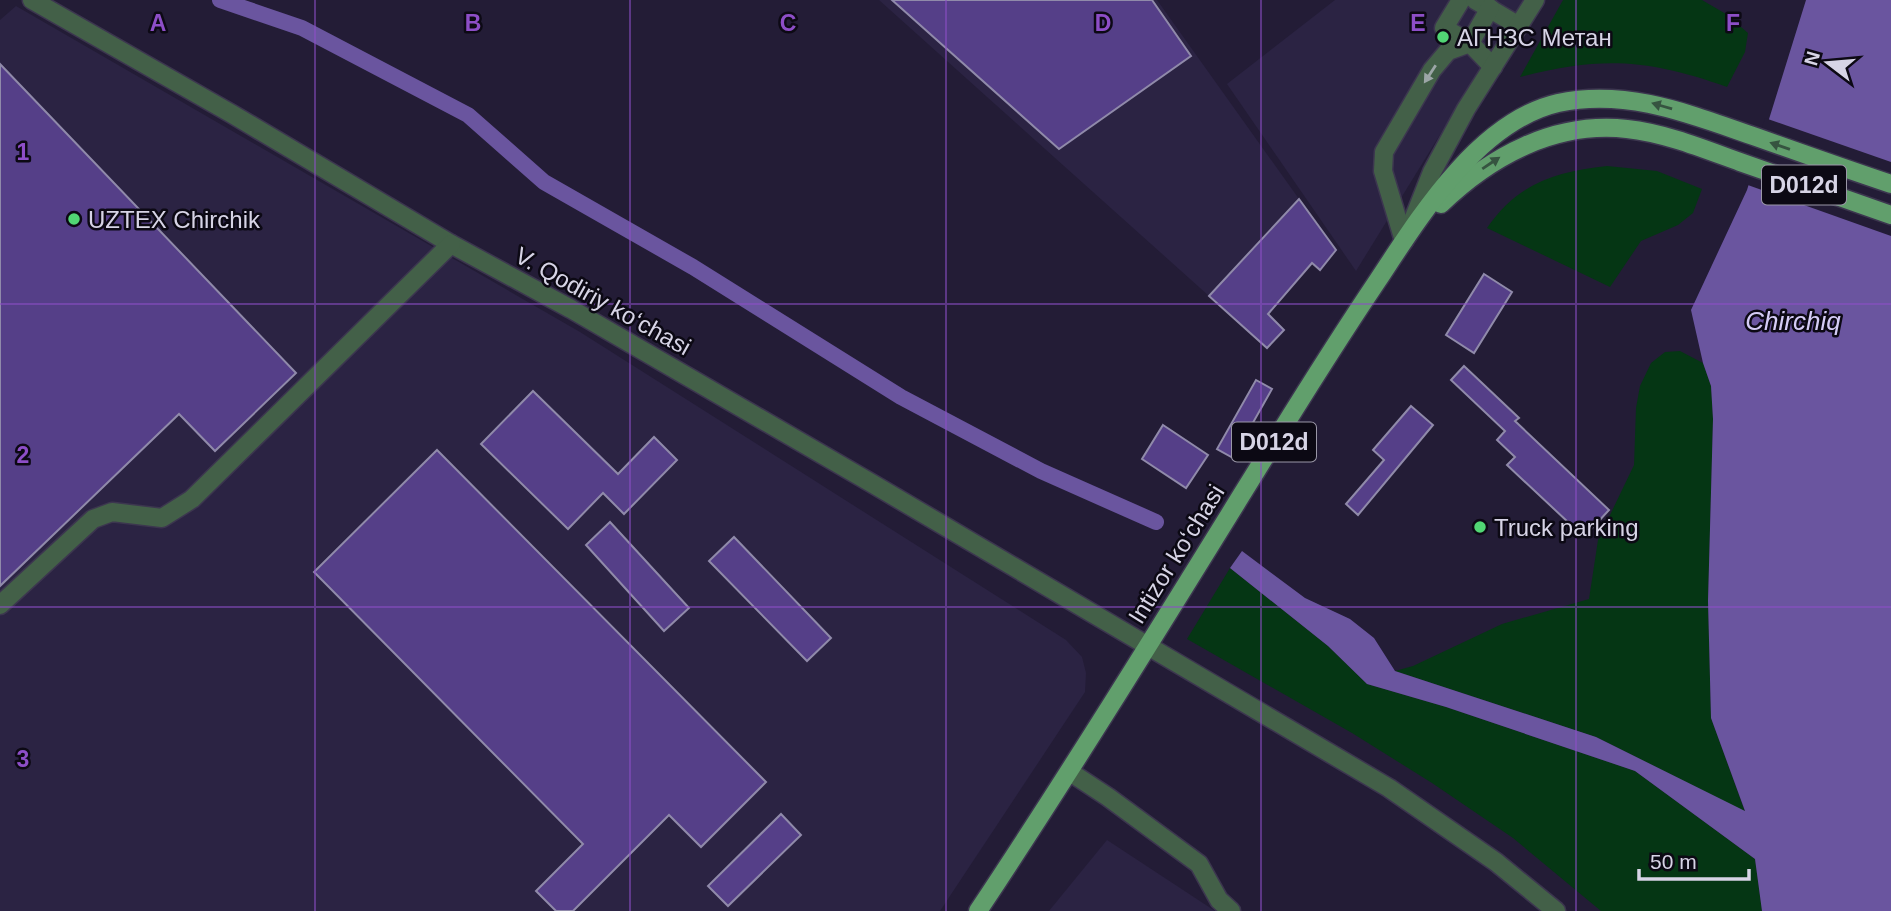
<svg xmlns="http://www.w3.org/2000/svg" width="1891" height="911" viewBox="0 0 1891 911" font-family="Arial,sans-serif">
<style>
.built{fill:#2b2343}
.green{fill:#053614}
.water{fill:#6a559f}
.pier{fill:#231c36}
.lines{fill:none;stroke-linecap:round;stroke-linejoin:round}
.canal{stroke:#6a559f;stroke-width:16}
.building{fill:#553f88;stroke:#908aaa;stroke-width:2}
.minor-casing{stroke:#3c364f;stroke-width:21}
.major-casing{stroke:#3c364f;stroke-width:21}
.minor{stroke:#436048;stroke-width:18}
.major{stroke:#619f6c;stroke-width:18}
.oneway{fill:#9ca6a7}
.oneway2{fill:#365440}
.grid{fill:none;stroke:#8d4ec7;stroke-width:2;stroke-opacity:0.55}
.poi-dot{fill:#51d674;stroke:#0c0914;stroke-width:2.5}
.labels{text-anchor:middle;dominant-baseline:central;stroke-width:5;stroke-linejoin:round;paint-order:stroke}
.shield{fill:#0c0914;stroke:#9a97a7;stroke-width:2}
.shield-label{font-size:23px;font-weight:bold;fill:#d7d4e6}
.poi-label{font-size:24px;fill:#d7d4e6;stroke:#0c0914;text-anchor:start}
.street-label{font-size:24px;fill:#d7d4e6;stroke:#0c0914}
.water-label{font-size:26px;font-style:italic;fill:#d5ccf6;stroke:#0c0914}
.grid-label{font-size:23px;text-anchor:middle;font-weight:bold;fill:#8d4ec7;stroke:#0c0914;stroke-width:5;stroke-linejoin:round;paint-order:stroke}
</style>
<rect width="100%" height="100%" fill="#231c36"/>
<g class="built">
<polygon points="879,0 1157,0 1299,199 1209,296"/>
<polygon points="1335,0 1523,0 1356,271 1227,84"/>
<polygon points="16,6 580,332 1066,640 1082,657 1086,673 1085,692 940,911 0,911 0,20"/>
<polygon points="1107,840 1215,911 1049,911"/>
</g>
<g class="green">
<path d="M1563,0H1702L1726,14L1748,33L1745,52L1727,87C1648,59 1601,56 1520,77Z"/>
<path d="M1607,166L1657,171L1702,189L1693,213L1678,225L1641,241L1610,287L1487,228C1518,183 1555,172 1607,166Z"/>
<polygon points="1680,351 1703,363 1711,386 1713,419 1708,601 1711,718 1745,812 1596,737 1395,671 1413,666 1502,624 1589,599 1598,540 1634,465 1636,408 1640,386 1651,363 1665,352"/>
<polygon points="1230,568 1328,646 1367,684 1446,707 1635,771 1755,859 1762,911 1601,911 1513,838 1432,783 1352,733 1187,639"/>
</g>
<polygon class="water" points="1806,0 1891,0 1891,911 1762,911 1755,859 1635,771 1446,707 1367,684 1328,646 1230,568 1242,551 1305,598 1350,619 1374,638 1395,671 1596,737 1745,811 1711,718 1708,601 1713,419 1711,386 1703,363 1691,310 1747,190"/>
<polygon class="pier" points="1765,118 1891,162 1891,236 1745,184"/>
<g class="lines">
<polyline class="canal" points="220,0 302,28 468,115 544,182 693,267 901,397 1041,471 1156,522"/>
</g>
<g class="building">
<polygon points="892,0 1152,0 1191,56 1059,149"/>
<polygon points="0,64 296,373 215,451 179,414 0,586"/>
<polygon points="1299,199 1336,250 1320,270 1312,263 1268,314 1284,330 1267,348 1209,296"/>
<polygon points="1484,274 1512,292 1474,353 1446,335"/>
<polygon points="1464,366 1519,418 1515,421 1609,510 1584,537 1507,465 1515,457 1497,440 1505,431 1451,380"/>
<polygon points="1256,380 1272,389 1233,458 1217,449"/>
<polygon points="533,391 618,474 654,437 677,460 624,514 603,493 568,529 481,444"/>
<polygon points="1411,406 1433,425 1358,515 1346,504 1384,460 1373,450"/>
<polygon points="1163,425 1208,455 1186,488 1142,459"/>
<polygon points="437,450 766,782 701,847 669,815 573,911 556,911 536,891 583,844 314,572"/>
<polygon points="610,522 689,608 664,631 586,545"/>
<polygon points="734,537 831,638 807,661 709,561"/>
<polygon points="781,814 801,835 728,906 708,886"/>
</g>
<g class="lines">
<defs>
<g id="minor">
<polyline points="32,0 232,114 451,244 571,309 873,484 1389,788 1496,862 1556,911"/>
<polyline points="1461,0 1444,28 1470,43 1493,67"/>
<polyline points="1475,0 1519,26"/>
<polyline points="1411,225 1432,172 1466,109 1535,0"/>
<polyline points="1404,241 1383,171 1384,152 1432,70 1448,51 1470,43 1490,8"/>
<polyline points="0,605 93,519 112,512 162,518 192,499 451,244"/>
<polyline points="1070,772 1108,797 1199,864 1219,900 1231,911"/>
</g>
<g id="major">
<path d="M1441,204C1491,156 1555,121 1627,129C1665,133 1704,149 1740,162C1790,180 1841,197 1891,215"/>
<path d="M978,911C1077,762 1171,609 1265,457C1302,397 1339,338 1378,280C1403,242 1428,203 1458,170C1485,140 1519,112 1558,103C1628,88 1692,115 1756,137C1801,153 1846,169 1891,184"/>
</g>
</defs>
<use href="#minor" class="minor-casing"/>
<use href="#major" class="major-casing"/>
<use href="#minor" class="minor"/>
<use href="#major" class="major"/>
</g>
<defs><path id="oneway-solid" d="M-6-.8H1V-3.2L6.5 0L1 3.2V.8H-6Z" transform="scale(1.75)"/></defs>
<use class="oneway" href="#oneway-solid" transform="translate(1430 74) rotate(123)"/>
<g class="oneway2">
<use href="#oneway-solid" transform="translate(1662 106) rotate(-164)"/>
<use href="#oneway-solid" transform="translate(1780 146) rotate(-161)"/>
<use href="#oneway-solid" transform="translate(1491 163) rotate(-34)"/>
</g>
<path class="grid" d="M315,0V911M630,0V911M946,0V911M1261,0V911M1576,0V911M0,304H1891M0,607H1891"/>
<g class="poi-dot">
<circle cx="1443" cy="37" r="7"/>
<circle cx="74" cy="219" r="7"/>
<circle cx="1480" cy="527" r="7"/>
</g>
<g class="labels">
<g class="shield">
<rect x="1762" y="165.5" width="84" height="39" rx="5"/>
<rect x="1232" y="422.5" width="84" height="39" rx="5"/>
</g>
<g class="shield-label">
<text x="1804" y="185">D012d</text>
<text x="1274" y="442">D012d</text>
</g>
<g class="poi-label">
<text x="1457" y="37">АГНЗС Метан</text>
<text x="88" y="219">UZTEX Chirchik</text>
<text x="1494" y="527">Truck parking</text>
</g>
<g class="street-label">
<text transform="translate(603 301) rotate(29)">V. Qodiriy ko‘chasi</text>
<text transform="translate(1176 554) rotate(-58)">Intizor ko‘chasi</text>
</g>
<g class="water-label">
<text x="1793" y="321">Chirchiq</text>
</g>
</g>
<g class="grid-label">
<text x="158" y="31">A</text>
<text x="473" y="31">B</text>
<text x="788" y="31">C</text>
<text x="1103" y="31">D</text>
<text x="1418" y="31">E</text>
<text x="1733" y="31">F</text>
<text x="23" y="160">1</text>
<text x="23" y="463">2</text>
<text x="23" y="767">3</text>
</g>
<g transform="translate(1828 63) rotate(286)" stroke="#0c0914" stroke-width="5" paint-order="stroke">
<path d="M0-5L12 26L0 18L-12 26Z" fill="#d7d4e6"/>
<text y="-10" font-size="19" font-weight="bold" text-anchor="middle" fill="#d7d4e6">N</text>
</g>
<path d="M1639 869v10h110v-10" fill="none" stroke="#d7d4e6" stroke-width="3.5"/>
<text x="1650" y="869" font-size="21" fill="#d7d4e6" stroke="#0c0914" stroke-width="5" paint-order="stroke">50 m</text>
</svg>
